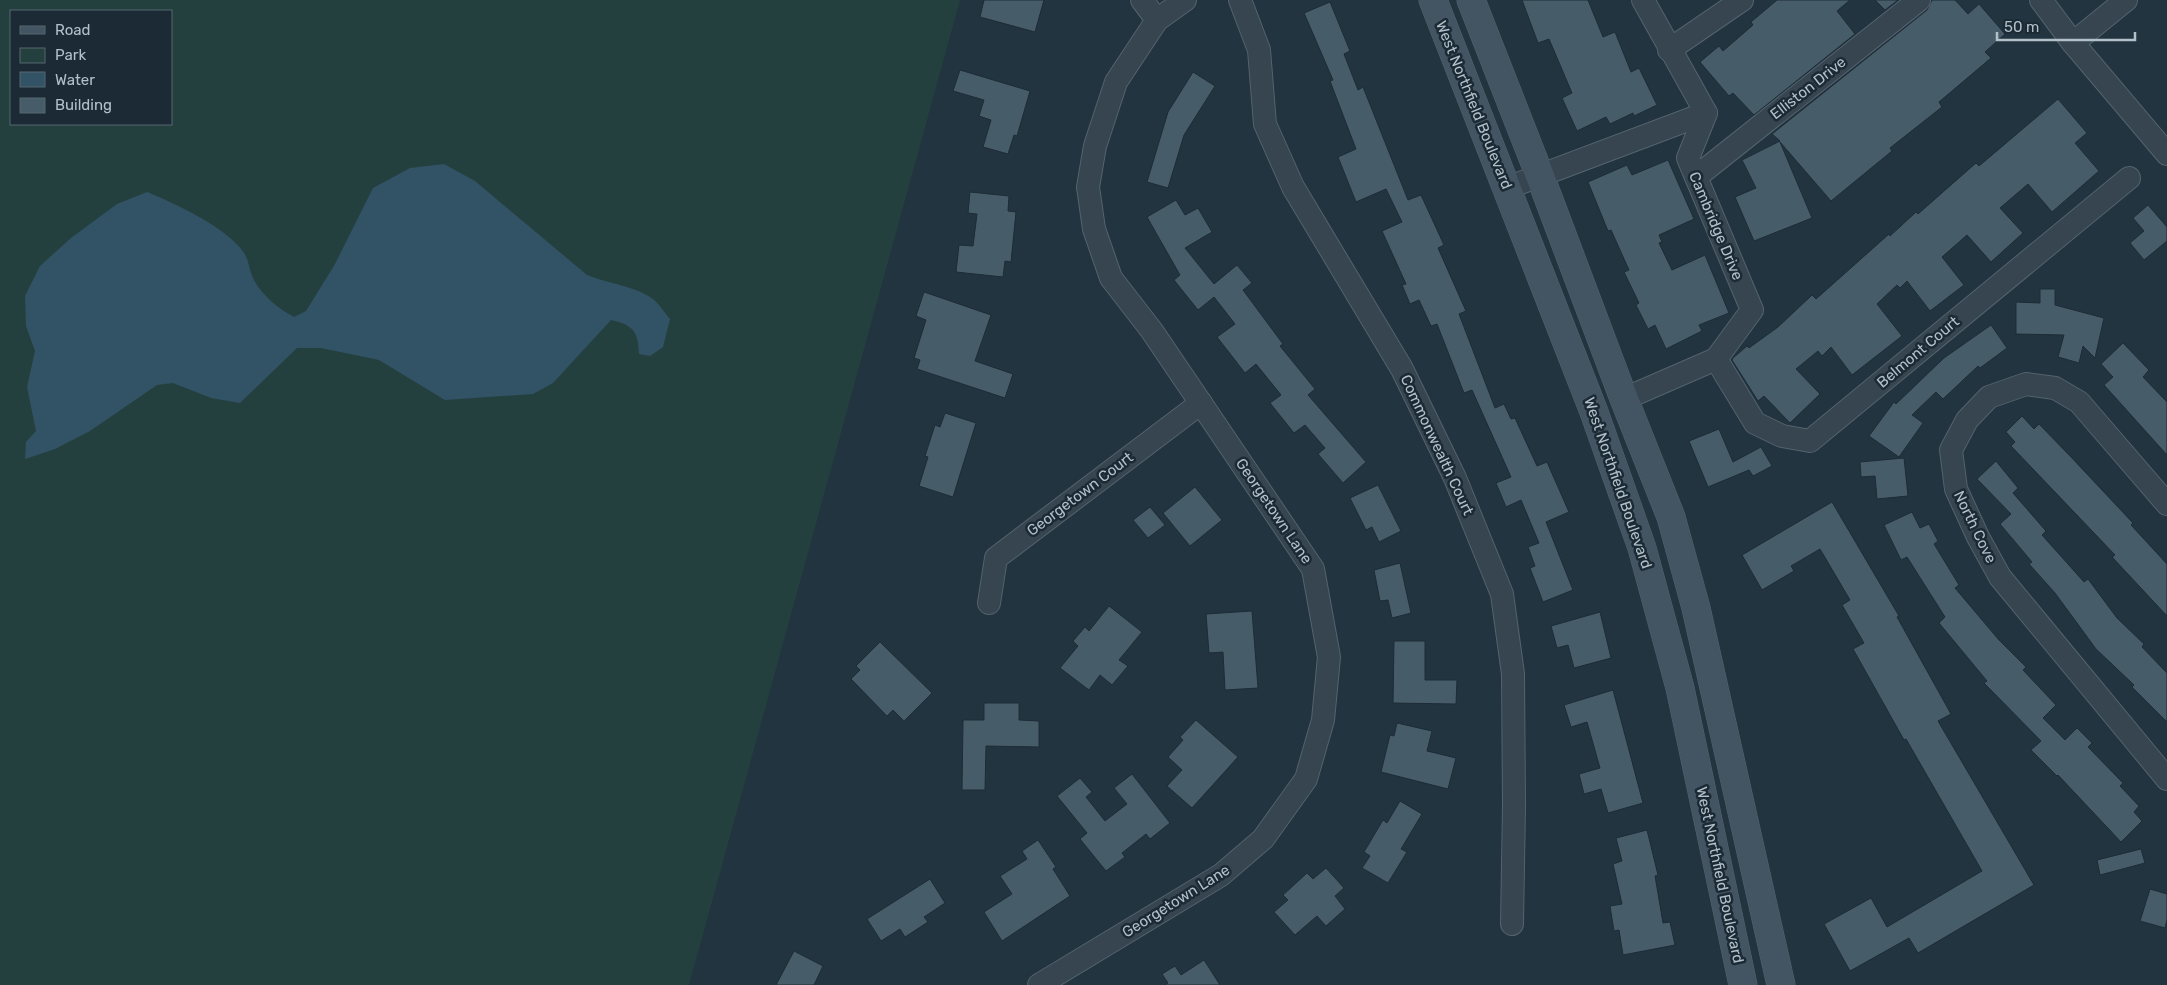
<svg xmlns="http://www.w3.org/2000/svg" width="2167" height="985" viewBox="0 0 2167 985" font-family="Rubik,sans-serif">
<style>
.green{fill:#24403e;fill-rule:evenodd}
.water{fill:#325266}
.building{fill:#475c69;stroke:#1d2c36}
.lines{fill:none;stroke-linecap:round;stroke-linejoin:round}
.street-casing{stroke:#54636d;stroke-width:24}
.secondary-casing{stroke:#54636d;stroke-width:29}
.street{stroke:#36454f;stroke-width:22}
.secondary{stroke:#435562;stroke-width:28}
.labels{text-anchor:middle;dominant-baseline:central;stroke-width:5;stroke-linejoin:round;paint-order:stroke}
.street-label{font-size:15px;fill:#b2c0ca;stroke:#1b2a34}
</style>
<rect width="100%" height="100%" fill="#22343f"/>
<path class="green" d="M0,0H960L689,985H0ZM11,11H171V124H11Z"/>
<path class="water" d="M444,164L475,181L587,275C606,283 639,287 654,300C660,305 665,313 670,319L663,347L650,356L639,354C638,332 634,325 611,320L553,383L533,394L445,400L379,360L321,348H297L240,403L211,398L173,383L157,385L90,431L55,449L25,459L26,442L36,431L27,387L35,351L26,326L25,296L40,266L71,238L117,204L147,192C174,203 228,228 244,253C249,260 249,270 253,278C261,295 279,309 294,317L306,311L335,264L373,188L410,168Z"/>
<g class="building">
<polygon points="984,0 1044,0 1035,32 980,17"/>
<polygon points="1522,0 1588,0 1603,37 1615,32 1631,72 1639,68 1657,105 1634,116 1633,113 1610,124 1606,117 1577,131 1562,98 1572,93 1549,39 1538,43"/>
<polygon points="1777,0 1850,0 1837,11 1855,34 1754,115 1733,93 1729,96 1700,62 1719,46 1723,51 1753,25 1751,22"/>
<polygon points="1875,0 1898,0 1885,10"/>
<polygon points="1932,0 1955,0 1968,14 1979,4 2005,34 1985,52 1991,58 1939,102 1942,107 1890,148 1892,151 1831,201 1780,142 1812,218 1754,241 1735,197 1756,188 1742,160 1780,141 1772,134 1927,10"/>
<polygon points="1330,2 1350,51 1344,54 1358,90 1363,87 1408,200 1421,195 1444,245 1438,248 1466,311 1459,314 1495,408 1504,404 1511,419 1515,418 1537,466 1547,462 1569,512 1546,522 1573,590 1543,602 1530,568 1535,566 1528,547 1539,543 1521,500 1506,507 1496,483 1511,477 1472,390 1464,393 1437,324 1431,326 1419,300 1410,304 1402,285 1406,284 1382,231 1402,222 1386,189 1356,202 1338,157 1356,149 1330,81 1333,80 1304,13"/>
<polygon points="960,70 1030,91 1017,136 1014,135 1008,154 983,147 991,120 979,116 984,100 953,91"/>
<polygon points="1193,72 1215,86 1184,135 1168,188 1147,182 1168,112"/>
<polygon points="2058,99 2087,133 2075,143 2099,171 2052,212 2028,184 2000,208 2023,233 1991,262 1967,235 1942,257 1964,285 1930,311 1907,281 1900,288 1897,285 1877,304 1902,336 1852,375 1831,347 1822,356 1818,351 1796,369 1820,394 1790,423 1764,396 1758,401 1732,360 1733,358 1747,346 1749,348 1778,327 1812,295 1816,299 1889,234 1890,236 1916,212 1918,214 1976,163 1979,166"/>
<polygon points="1668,160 1694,219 1659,235 1662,242 1659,243 1672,270 1705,255 1729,313 1699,325 1702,331 1666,349 1655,325 1648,329 1636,305 1639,303 1624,272 1629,270 1611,230 1608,231 1588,182 1627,165 1632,175"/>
<polygon points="970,192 1009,196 1008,211 1016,212 1011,262 1005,261 1003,277 956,272 959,245 973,246 977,214 968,213"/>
<polygon points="1176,200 1185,215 1198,208 1212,232 1185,248 1214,284 1237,265 1252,283 1243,290 1283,344 1280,346 1315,389 1308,395 1366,462 1343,483 1318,454 1325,448 1305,425 1294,433 1270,403 1281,395 1256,364 1245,373 1217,337 1235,324 1214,297 1198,310 1174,280 1180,275 1147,217"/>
<polygon points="2148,205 2167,227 2167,241 2144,260 2130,243 2144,231 2133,218"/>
<polygon points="2040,289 2055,289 2055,305 2104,318 2095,358 2083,346 2079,363 2058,357 2064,335 2016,334 2016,302 2040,303"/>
<polygon points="924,292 991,315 975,361 1013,374 1005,398 917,369 920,360 914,358 926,320 916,316"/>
<polygon points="1991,325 2007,348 1980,368 1978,366 1943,399 1936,392 1912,415 1923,423 1899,457 1869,436 1894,402 1896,404 1944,358"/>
<polygon points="2123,343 2149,370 2143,377 2167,402 2167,455 2104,385 2113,377 2101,364"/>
<polygon points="945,413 976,423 953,497 919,486 928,457 925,456 935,425 940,427"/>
<polygon points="2022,416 2034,429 2039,424 2071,457 2133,523 2131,525 2167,564 2167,616 2112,557 2115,555 2011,446 2015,442 2006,432"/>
<polygon points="1719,429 1733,462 1761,447 1772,466 1753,476 1749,470 1708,487 1689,441"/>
<polygon points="1904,458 1908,496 1877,499 1875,476 1861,477 1860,462"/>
<polygon points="1996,461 2018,488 2013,493 2046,531 2042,535 2084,582 2088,579 2117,618 2144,644 2142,647 2167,673 2167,722 2132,687 2134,685 2096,649 2055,593 2029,564 2032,562 2000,524 2011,514 1977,479"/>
<polygon points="1378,485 1401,531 1379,542 1372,527 1366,530 1350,498"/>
<polygon points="1195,487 1222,520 1190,546 1163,513"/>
<polygon points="1832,502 1899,616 1897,617 1951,714 1938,721 2034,885 1918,953 1909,938 1850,971 1824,924 1871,898 1887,927 1982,871 1906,739 1904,740 1853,649 1864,643 1842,605 1850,600 1820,549 1791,566 1794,571 1762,590 1742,555"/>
<polygon points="1150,507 1165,525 1148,538 1133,520"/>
<polygon points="1912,512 1920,528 1929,524 1938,541 1934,544 1959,585 1955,588 1999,640 2026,667 2023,670 2056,705 2043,718 2065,740 2077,728 2092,743 2088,747 2123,783 2120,786 2139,806 2134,812 2142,821 2121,842 2058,775 2057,776 2031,750 2041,741 1984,683 1987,681 1939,623 1945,617 1907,557 1901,560 1884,525"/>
<polygon points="1400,563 1411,613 1392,618 1388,600 1380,601 1374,570"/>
<polygon points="1109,606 1142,632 1119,660 1128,666 1112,685 1100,675 1089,690 1060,668 1078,646 1073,641 1085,627 1089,631"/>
<polygon points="1252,611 1258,688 1225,690 1223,652 1209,653 1206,614"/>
<polygon points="1600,612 1611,658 1574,668 1568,645 1557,648 1551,626"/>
<polygon points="1394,641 1425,641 1425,680 1457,680 1456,704 1393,703"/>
<polygon points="880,642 932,693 904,721 893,710 887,716 851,679 860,670 856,666"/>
<polygon points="1613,690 1643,803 1608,813 1601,789 1584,794 1579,774 1600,768 1587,722 1571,727 1564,705"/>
<polygon points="984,703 1019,703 1019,720 1039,721 1039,747 986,746 985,790 962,790 963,720 984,720"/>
<polygon points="1196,720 1238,757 1192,808 1167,786 1182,770 1168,757 1183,740 1180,737"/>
<polygon points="1397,723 1432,731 1427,751 1456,758 1448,789 1381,772 1390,735 1394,736"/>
<polygon points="1132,774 1170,823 1150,839 1146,834 1122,853 1125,857 1106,871 1080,839 1087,833 1057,796 1080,778 1092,792 1086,797 1105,821 1127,804 1114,788"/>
<polygon points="1400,801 1422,814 1401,849 1407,852 1388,883 1362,868 1370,856 1364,852 1383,820 1387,823"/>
<polygon points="1647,830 1658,875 1655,876 1663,923 1670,922 1675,945 1623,955 1619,930 1614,931 1610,906 1622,904 1613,864 1622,861 1616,838"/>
<polygon points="1038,840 1056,867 1053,869 1070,896 1002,941 984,912 1012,894 1000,876 1027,859 1022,851"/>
<polygon points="2141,849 2145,863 2100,875 2097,860"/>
<polygon points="1326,868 1344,888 1335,896 1345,909 1326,926 1317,916 1295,935 1274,912 1288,900 1283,895 1307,873 1313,879"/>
<polygon points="930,879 945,903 924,917 928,922 905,937 900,929 881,941 867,919"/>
<polygon points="2150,889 2167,894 2167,920 2165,928 2140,921"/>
<polygon points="794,951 823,966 814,985 776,985"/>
<polygon points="1204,960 1220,985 1165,985 1168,983 1162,974 1175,966 1181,975"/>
</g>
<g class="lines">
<defs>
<g id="street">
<polyline points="1142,0 1157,20"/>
<polyline points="1240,0 1259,50 1265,124 1293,187 1402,369 1455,478 1502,594 1513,674 1514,805 1512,924"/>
<polyline points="2041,0 2073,43 2167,154"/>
<polyline points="2073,43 2126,0"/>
<polyline points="1669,50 1742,0"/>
<polyline points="1696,177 1919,0"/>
<polyline points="1507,188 1706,113"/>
<polyline points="1716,359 1755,423 1782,436 1810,441 2129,178"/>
<polyline points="1624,399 1716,359 1752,310 1688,158 1706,113 1643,0"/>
<polyline points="2167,504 2079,402 2055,388 2026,384 1989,397 1967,420 1951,450 1956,489 1978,537 2000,577 2167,779"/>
<polyline points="989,603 996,558 1201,403"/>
<polyline points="1039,985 1221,875 1263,839 1306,779 1323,720 1329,657 1313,569 1152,331 1111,278 1094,229 1088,187 1095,146 1116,82 1157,20 1185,0"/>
</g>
<g id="secondary">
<polyline points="1433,0 1594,412 1642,548 1680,688 1743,985"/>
<polyline points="1471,0 1540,176 1624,399 1671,517 1696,608 1781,985"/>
</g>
</defs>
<use href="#street" class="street-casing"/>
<use href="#secondary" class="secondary-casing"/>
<use href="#street" class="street"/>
<use href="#secondary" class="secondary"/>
</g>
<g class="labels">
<g class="street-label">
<text transform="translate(1808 88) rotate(-38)">Elliston Drive</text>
<text transform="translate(1474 105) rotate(68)">West Northfield Boulevard</text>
<text transform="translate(1716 226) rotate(67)">Cambridge Drive</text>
<text transform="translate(1918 352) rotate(-40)">Belmont Court</text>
<text transform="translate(1437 445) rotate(65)">Commonwealth Court</text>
<text transform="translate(1618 483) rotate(71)">West Northfield Boulevard</text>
<text transform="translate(1080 494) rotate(-37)">Georgetown Court</text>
<text transform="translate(1274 511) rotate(56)">Georgetown Lane</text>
<text transform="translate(1975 527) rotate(64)">North Cove</text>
<text transform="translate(1720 875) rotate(78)">West Northfield Boulevard</text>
<text transform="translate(1176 901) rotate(-32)">Georgetown Lane</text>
</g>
</g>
<rect x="10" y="10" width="162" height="115" fill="#1b2a34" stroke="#576670"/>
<rect x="20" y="26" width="25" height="8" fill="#435562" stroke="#576670"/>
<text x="55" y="35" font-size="15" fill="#b2c0ca">Road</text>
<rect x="20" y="48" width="25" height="15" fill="#24403e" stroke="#576670"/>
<text x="55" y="60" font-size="15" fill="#b2c0ca">Park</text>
<rect x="20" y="72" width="25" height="15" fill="#325266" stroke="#576670"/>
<text x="55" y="85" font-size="15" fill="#b2c0ca">Water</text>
<rect x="20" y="98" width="25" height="15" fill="#475c69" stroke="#576670"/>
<text x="55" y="110" font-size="15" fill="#b2c0ca">Building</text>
<path d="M1997 32v8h138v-8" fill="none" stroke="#b2c0ca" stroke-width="2.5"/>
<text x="2004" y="32" font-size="15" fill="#b2c0ca" stroke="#1b2a34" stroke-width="4" paint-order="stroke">50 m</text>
</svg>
